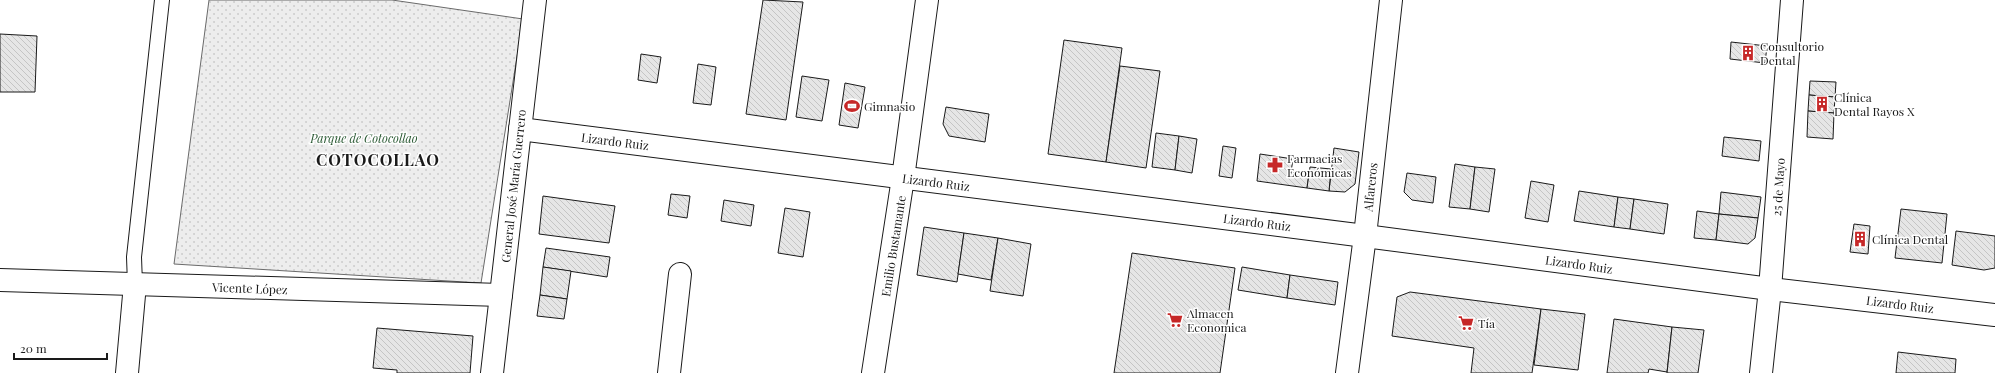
<svg xmlns="http://www.w3.org/2000/svg" width="1995" height="373" viewBox="0 0 1995 373" font-family="'Playfair Display',serif">
<style>
.grass{fill:url(#grass-dots);stroke:#6a6a6a}
.building{fill:url(#building-back-hatch);stroke:#1a1a1a}
.lines{fill:none;stroke-linecap:round;stroke-linejoin:round}
.lane-casing{stroke:#1a1a1a;stroke-width:16}
.street-casing{stroke:#1a1a1a;stroke-width:24}
.secondary-casing{stroke:#1a1a1a;stroke-width:24}
.lane{stroke:#fff;stroke-width:14}
.street{stroke:#fff;stroke-width:22}
.secondary{stroke:#fff;stroke-width:22}
.labels{text-anchor:middle;dominant-baseline:central;stroke-width:3;stroke-linejoin:round;paint-order:stroke}
.poi-label{font-size:12px;fill:#1a1a1a;stroke:#fff;text-anchor:start}
.park-label{font-size:12px;font-style:italic;fill:#2b5a34;stroke:#fff}
.street-label{font-size:12px;fill:#1a1a1a;stroke:#fff}
.district-label{font-size:16px;font-weight:bold;letter-spacing:1px;fill:#1a1a1a;stroke:#fff}
</style>
<defs>
<pattern id="grass-dots" width="8" height="8" patternUnits="userSpaceOnUse"><rect width="8" height="8" fill="#ededed"/><path d="M2 2h.1M6 6h.1" fill="none" stroke="#cbcbcb" stroke-width="1.8" stroke-linecap="round"/></pattern>
<pattern id="building-back-hatch" width="6" height="6" patternUnits="userSpaceOnUse"><rect width="6" height="6" fill="#e6e6e6"/><path d="M-1 5l2 2M0 0l6 6M5-1l2 2" fill="none" stroke="#c5c5c5"/></pattern>
</defs>
<rect width="100%" height="100%" fill="#fff"/>
<polygon class="grass" points="209,0 392,0 523,19 481,283 174,264"/>
<g class="building">
<polygon points="763,0 803,2 786,120 746,114"/>
<polygon points="0,34 37,36 35,92 0,92"/>
<polygon points="1064,40 1122,48 1106,162 1048,154"/>
<polygon points="1731,42 1767,46 1765,63 1730,59"/>
<polygon points="641,54 661,57 657,83 638,80"/>
<polygon points="698,64 716,67 711,105 693,103"/>
<polygon points="1120,66 1160,71 1146,168 1106,162"/>
<polygon points="802,76 829,80 822,121 796,117"/>
<polygon points="1810,81 1836,82 1835,97 1809,95"/>
<polygon points="845,83 865,87 858,128 839,125"/>
<polygon points="1809,95 1835,97 1834,113 1808,111"/>
<polygon points="946,107 989,114 985,142 949,136 943,124"/>
<polygon points="1808,111 1834,113 1833,139 1807,137"/>
<polygon points="1156,133 1179,136 1175,170 1152,167"/>
<polygon points="1179,136 1197,139 1192,173 1175,170"/>
<polygon points="1724,137 1761,141 1759,161 1722,156"/>
<polygon points="1223,146 1236,148 1232,178 1219,176"/>
<polygon points="1334,148 1359,152 1355,184 1345,192 1329,191"/>
<polygon points="1260,154 1293,159 1291,172 1309,174 1307,188 1257,181"/>
<polygon points="1455,164 1475,167 1470,209 1449,207"/>
<polygon points="1310,167 1331,169 1329,191 1307,188"/>
<polygon points="1475,167 1495,169 1489,212 1470,209"/>
<polygon points="1407,173 1436,177 1433,203 1412,200 1404,192"/>
<polygon points="1531,181 1554,185 1548,222 1525,218"/>
<polygon points="1579,191 1618,197 1614,227 1574,221"/>
<polygon points="1721,192 1761,197 1758,218 1719,214"/>
<polygon points="671,194 690,196 687,218 668,215"/>
<polygon points="543,196 615,206 609,243 539,234"/>
<polygon points="1618,197 1634,199 1630,229 1614,227"/>
<polygon points="1634,199 1668,204 1664,234 1630,229"/>
<polygon points="724,200 754,205 751,226 721,221"/>
<polygon points="785,208 810,212 803,257 778,253"/>
<polygon points="1901,209 1947,214 1942,263 1895,258"/>
<polygon points="1697,211 1719,214 1716,240 1694,238"/>
<polygon points="1719,214 1758,218 1755,238 1748,244 1716,240"/>
<polygon points="1854,224 1870,226 1868,254 1850,252"/>
<polygon points="924,227 964,233 957,282 917,275"/>
<polygon points="1956,231 1995,236 1995,268 1984,270 1952,265"/>
<polygon points="964,233 998,238 991,280 958,274"/>
<polygon points="998,238 1031,244 1023,296 990,291"/>
<polygon points="546,248 610,257 607,277 543,267"/>
<polygon points="1132,253 1235,268 1220,373 1114,373"/>
<polygon points="543,267 571,271 567,299 540,295"/>
<polygon points="1242,267 1290,275 1287,298 1238,290"/>
<polygon points="1290,275 1338,282 1335,305 1287,298"/>
<polygon points="1410,292 1541,309 1532,373 1471,373 1474,348 1392,336 1397,297"/>
<polygon points="540,295 567,299 564,319 537,316"/>
<polygon points="1541,309 1585,314 1578,370 1534,365"/>
<polygon points="1614,319 1672,327 1667,372 1649,369 1648,373 1607,373"/>
<polygon points="1672,327 1704,330 1698,373 1667,373"/>
<polygon points="377,328 473,336 470,373 397,373 397,370 373,368"/>
<polygon points="1898,352 1956,359 1955,373 1896,373"/>
</g>
<g class="lines">
<defs>
<polyline id="lane" points="135,284 134,257 162,0"/>
<g id="street">
<polyline points="520,129 1365,236 1770,289 1995,315"/>
<polyline points="0,280 501,295"/>
<polyline points="127,373 135,284"/>
<polyline points="669,373 680,274"/>
<polyline points="873,373 903,178 927,0"/>
<polyline points="1347,373 1365,236 1391,0"/>
<polyline points="1761,373 1770,289 1792,0"/>
</g>
<polyline id="secondary" points="492,373 535,0"/>
</defs>
<use href="#lane" class="lane-casing"/>
<use href="#street" class="street-casing"/>
<use href="#secondary" class="secondary-casing"/>
<use href="#lane" class="lane"/>
<use href="#street" class="street"/>
<use href="#secondary" class="secondary"/>
</g>
<defs>
<symbol id="building-bare" viewBox="-9 -9 18 18"><path d="M-4-6H4V6H1V3H-1V6H-4ZM-2.5-4.3h1.7v1.8h-1.7ZM.8-4.3h1.7v1.8H.8ZM-2.5-1h1.7V.8h-1.7ZM.8-1h1.7V.8H.8Z" fill="#c62828" stroke="#fff" stroke-width="2.5" paint-order="stroke"/></symbol>
<symbol id="stadium-bare" viewBox="-9 -9 18 18"><path d="M0-5a6.5 5 0 1 0 0 10a6.5 5 0 1 0 0-10ZM-3.5-1.8h7v3.6h-7Z" fill="#c62828" stroke="#fff" stroke-width="2.5" paint-order="stroke"/></symbol>
<symbol id="pharmacy-bare" viewBox="-9 -9 18 18"><path d="M-2-6h4v4h4v4h-4v4h-4v-4h-4v-4h4Z" fill="#c62828" stroke="#fff" stroke-width="2.5" paint-order="stroke"/></symbol>
<symbol id="supermarket-bare" viewBox="-9 -9 18 18"><path d="M-6-5.5h2.5l.6 2H6L4.5 2H-2.5L-4.4-4H-6ZM-1.5 3.2a1.3 1.3 0 1 0 .1 0ZM3 3.2a1.3 1.3 0 1 0 .1 0Z" fill="#c62828" stroke="#fff" stroke-width="2.5" paint-order="stroke"/></symbol>
</defs>
<g fill-rule="evenodd">
<use href="#building-bare" x="1737" y="42" width="22" height="22"/>
<use href="#building-bare" x="1811" y="93" width="22" height="22"/>
<use href="#stadium-bare" x="841" y="95" width="22" height="22"/>
<use href="#pharmacy-bare" x="1264" y="154" width="22" height="22"/>
<use href="#building-bare" x="1849" y="228" width="22" height="22"/>
<use href="#supermarket-bare" x="1164" y="309" width="22" height="22"/>
<use href="#supermarket-bare" x="1455" y="312" width="22" height="22"/>
</g>
<g class="labels">
<g class="poi-label">
<text x="1760" y="46">Consultorio<tspan x="1760" dy="14">Dental</tspan></text>
<text x="1834" y="97">Clínica<tspan x="1834" dy="14">Dental Rayos X</tspan></text>
<text x="864" y="106">Gimnasio</text>
<text x="1287" y="158">Farmacias<tspan x="1287" dy="14">Económicas</tspan></text>
<text x="1872" y="239">Clínica Dental</text>
<text x="1187" y="313">Almacen<tspan x="1187" dy="14">Economica</tspan></text>
<text x="1478" y="323">Tía</text>
</g>
<g class="park-label">
<text x="364" y="138">Parque de Cotocollao</text>
</g>
<g class="street-label">
<text transform="translate(615 141) rotate(7)">Lizardo Ruiz</text>
<text transform="translate(936 182) rotate(7)">Lizardo Ruiz</text>
<text transform="translate(513 186) rotate(-84)">General José María Guerrero</text>
<text transform="translate(1370 187) rotate(-84)">Alfareros</text>
<text transform="translate(1778 187) rotate(-86)">25 de Mayo</text>
<text transform="translate(1257 222) rotate(7)">Lizardo Ruiz</text>
<text transform="translate(893 246) rotate(-81)">Emilio Bustamante</text>
<text transform="translate(1579 264) rotate(8)">Lizardo Ruiz</text>
<text transform="translate(250 288) rotate(2)">Vicente López</text>
<text transform="translate(1900 304) rotate(7)">Lizardo Ruiz</text>
</g>
<g class="district-label">
<text x="378" y="159">COTOCOLLAO</text>
</g>
</g>
<path d="M14 353v6h93v-6" fill="none" stroke="#1a1a1a" stroke-width="2"/>
<text x="20" y="353" font-size="12" fill="#1a1a1a" stroke="#ffffff" stroke-width="3" paint-order="stroke">20 m</text>
</svg>
